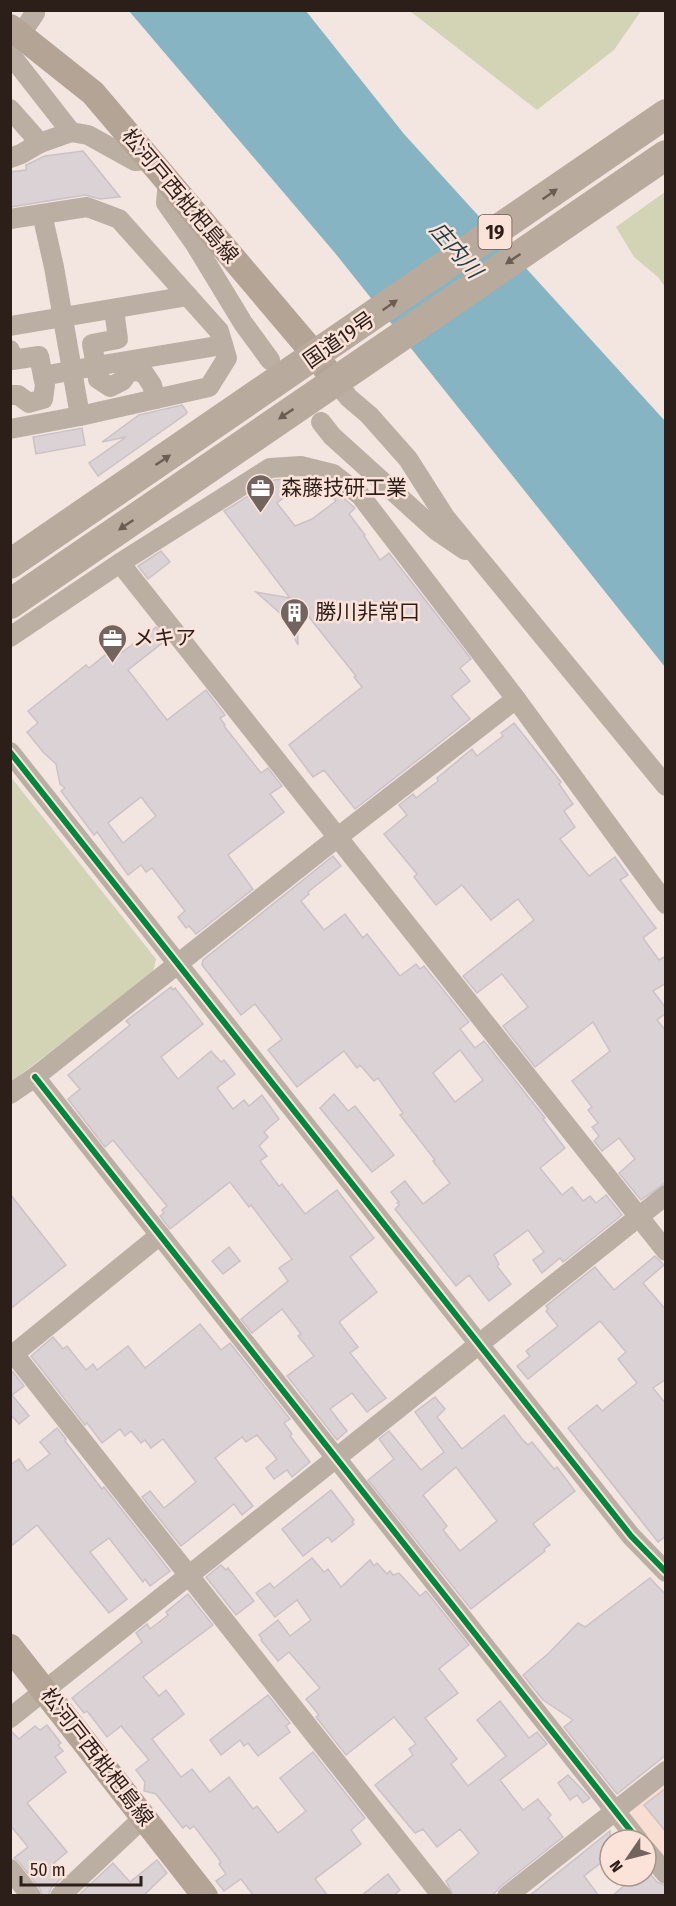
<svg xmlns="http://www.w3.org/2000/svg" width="676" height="1906" viewBox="0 0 676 1906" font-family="'Fira Sans Condensed','Noto Sans JP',sans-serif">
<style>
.built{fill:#f7ddd2}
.green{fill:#d3d3b6}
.water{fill:#86b4c3}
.building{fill:#dbd2d5;stroke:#ccc2c6;stroke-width:1.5;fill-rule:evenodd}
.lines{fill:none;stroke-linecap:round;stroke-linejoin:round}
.minor{stroke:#bbafa4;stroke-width:20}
.major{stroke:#b3a495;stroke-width:26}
.highway{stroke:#b8aa9c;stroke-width:30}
.cycleway-casing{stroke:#fbe3d9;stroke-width:10}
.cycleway{stroke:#00873e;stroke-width:6}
.oneway{fill:#6b5d54}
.labels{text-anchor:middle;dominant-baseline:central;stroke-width:5;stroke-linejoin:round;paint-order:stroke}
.shield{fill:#fbe3d9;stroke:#6a5953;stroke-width:1.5}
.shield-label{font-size:20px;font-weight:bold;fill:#2c1e19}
.street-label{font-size:21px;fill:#2c1e19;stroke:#fbe3d9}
.poi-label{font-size:21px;fill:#2c1e19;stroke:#fbe3d9;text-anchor:start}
.water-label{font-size:22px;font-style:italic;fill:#1c3e49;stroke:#fbe3d9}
</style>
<rect width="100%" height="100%" fill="#f3e6e1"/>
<polygon class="built" points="665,1783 665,1862 630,1818 632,1810"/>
<g class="green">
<polygon points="410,11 641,11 614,50 537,110"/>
<polygon points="665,192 665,287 658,277 634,257 616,227"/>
<polygon points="10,776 156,959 153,972 10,1083"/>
</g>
<polygon class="water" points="129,11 306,11 404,134 665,421 665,667 335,253"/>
<g class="building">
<polygon points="83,151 120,197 100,199 85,195 10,207 10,172 26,170 26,165 45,156"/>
<polygon points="182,405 187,412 186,414 98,476 89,463 126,437 102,442 139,415"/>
<polygon points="82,428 85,445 36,454 33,437"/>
<polygon points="297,478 301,484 277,503 295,526 312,519 336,501 334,499 339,494 355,508 349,514 365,535 364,536 380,560 389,553 471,659 460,668 470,681 451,696 470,719 355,809 324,770 313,777 289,745 362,687 354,677 356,676 297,602 298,645 281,614 256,592 290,598 224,511 274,480"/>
<polygon points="161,551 170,562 148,579 138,566"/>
<path d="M156,627L166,640L128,670L167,720L206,690L225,715L220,718L225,725L224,726L261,773L268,768L282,786L270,794L284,812L228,855L253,889L196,934L189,926L186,928L178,917L185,911L152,868L146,872L141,865L128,875L97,832L94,835L61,791L65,788L60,784L56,764L43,752L27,732L38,723L28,711L86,665L89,668L116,646L121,653ZM141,797L156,816L123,843L108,823Z"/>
<polygon points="514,723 561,782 559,784 573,804 564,811 575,827 560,839 589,876 615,857 628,875 620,880 656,928 643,938 659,960 666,956 666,983 653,991 666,1008 666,1013 657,1020 666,1031 666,1182 641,1200 619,1173 635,1159 619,1138 602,1151 594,1141 599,1136 592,1127 598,1123 588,1110 592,1107 572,1081 610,1051 593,1022 535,1067 503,1026 528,1007 502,974 477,993 463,976 534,920 518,899 491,920 462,885 436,905 414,877 417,874 384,834 407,815 399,805 413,794 416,798 438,781 437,778 472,749 477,756 503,736 501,733"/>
<path d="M333,856L341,866L308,892L309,894L301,901L324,930L345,914L363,938L367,934L400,976L416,964L420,969L424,966L469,1022L460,1029L475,1048L484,1041L545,1118L543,1119L565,1148L540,1168L562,1195L572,1187L583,1201L590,1196L596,1203L606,1195L622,1215L563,1262L560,1258L542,1273L533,1260L544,1252L528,1230L494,1255L499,1264L497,1266L511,1284L489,1301L469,1275L456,1286L395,1209L399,1205L397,1203L399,1202L391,1192L405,1181L423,1204L450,1183L433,1161L435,1160L400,1115L403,1113L378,1078L374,1081L360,1065L357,1068L344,1051L297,1087L268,1050L282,1039L255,1004L241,1015L202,965L203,960ZM460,1050L483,1080L455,1102L433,1073Z"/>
<polygon points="171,987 173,990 175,988 203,1024 161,1057 178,1079 211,1051 221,1062 224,1060 235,1074 217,1088 233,1109 244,1100 249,1106 262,1095 279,1119 264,1132 268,1137 259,1146 267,1156 260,1161 279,1186 282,1184 305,1214 337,1190 374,1238 350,1257 377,1292 339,1322 358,1347 350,1353 386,1398 367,1412 352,1393 330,1409 347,1431 337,1440 287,1376 314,1356 298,1336 301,1334 282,1309 252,1333 241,1319 288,1281 279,1268 292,1259 251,1205 249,1207 230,1182 170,1229 160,1216 164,1213 162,1210 167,1206 113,1140 105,1147 68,1099 80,1089 68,1075 130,1025 126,1021"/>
<polygon points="334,1094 348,1111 355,1106 394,1155 372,1172 320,1108"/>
<polygon points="10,1194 66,1265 10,1309"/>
<polygon points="229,1247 240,1261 223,1274 212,1261"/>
<polygon points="655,1256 664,1265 643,1283 666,1310 666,1379 653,1388 666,1404 666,1536 658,1542 568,1428 597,1405 602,1411 637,1383 618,1359 626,1352 600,1321 528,1379 517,1366 530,1356 526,1351 558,1326 546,1311 548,1309 546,1306 595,1267 614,1290"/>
<polygon points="200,1324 221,1350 230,1343 290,1419 284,1423 292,1434 290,1436 310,1462 292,1477 287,1470 274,1479 266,1468 277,1459 257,1435 246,1442 242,1437 215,1458 253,1506 242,1515 234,1504 181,1546 142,1497 150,1491 164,1508 196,1482 163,1439 151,1448 145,1440 141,1443 131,1431 125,1436 120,1429 102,1443 87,1423 85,1425 31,1356 53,1337 63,1349 67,1346 86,1370 93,1364 97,1370 128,1346 145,1368"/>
<polygon points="13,1372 24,1386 12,1395 29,1416 19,1424 10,1414 10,1373"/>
<path d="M435,1397L445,1409L437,1417L462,1449L504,1415L522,1439L528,1445L532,1442L554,1469L557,1467L575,1491L533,1524L550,1545L544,1549L545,1551L471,1609L368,1480L394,1459L379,1439L389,1431L421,1470L444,1452L415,1412ZM456,1467L497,1521L460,1551L443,1530L447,1526L423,1495Z"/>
<polygon points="57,1428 66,1439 65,1441 102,1489 104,1487 170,1571 150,1586 145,1579 143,1582 109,1538 90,1552 127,1599 109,1613 37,1525 10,1547 10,1465 19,1459 27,1471 50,1454 40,1442"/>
<polygon points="331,1490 354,1520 352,1522 354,1524 332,1542 328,1537 303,1556 282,1529"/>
<polygon points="312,1558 324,1572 328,1569 341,1587 370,1560 374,1566 377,1563 387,1574 390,1571 393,1575 399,1573 420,1596 426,1591 469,1645 439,1669 458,1693 425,1718 457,1759 451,1764 468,1786 506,1756 477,1720 500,1701 529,1738 537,1732 547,1744 500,1780 523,1810 538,1799 551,1815 548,1818 563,1837 500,1887 492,1896 454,1896 446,1881 479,1853 460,1829 437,1847 423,1829 415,1833 375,1785 413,1755 409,1749 416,1744 394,1717 346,1755 316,1717 319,1715 306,1699 320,1688 289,1652 278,1661 261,1640 262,1639 259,1635 278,1620 290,1636 311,1620 297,1600 275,1617 256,1593 270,1583 274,1588"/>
<polygon points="221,1565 226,1570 228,1568 254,1601 236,1615 206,1577"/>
<polygon points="650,1578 666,1595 666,1755 617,1794 564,1727 573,1720 543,1700 523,1675 549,1653 578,1623 585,1627"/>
<polygon points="188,1594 213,1625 143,1677 159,1696 166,1690 184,1714 152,1739 181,1777 192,1769 210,1792 229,1777 253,1809 257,1806 278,1833 306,1811 280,1778 313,1752 365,1818 351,1830 361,1844 315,1879 328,1896 254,1896 241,1879 224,1891 216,1881 226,1874 219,1864 221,1862 194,1826 190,1829 186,1825 183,1828 156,1794 144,1791 145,1782 136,1770 149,1760 121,1726 107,1737 87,1711 84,1713 72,1698 142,1642 136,1633 147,1624 150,1629 168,1615 166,1612"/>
<polygon points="268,1695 290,1723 286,1726 290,1732 258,1756 248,1743 244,1746 240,1740 221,1755 210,1740"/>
<polygon points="47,1725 61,1743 58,1745 63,1751 55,1757 66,1772 27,1803 67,1852 54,1863 64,1876 51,1888 48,1896 43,1896 40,1889 19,1862 14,1858 28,1847 10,1825 10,1730 19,1739 35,1726 40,1730"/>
<polygon points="568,1775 590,1798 583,1803 577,1795 570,1800 558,1783"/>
<polygon points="666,1788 666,1832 644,1805"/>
<polygon points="610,1831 610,1856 584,1876 599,1896 529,1896"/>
<polygon points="157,1860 167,1873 143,1896 78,1896 113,1863 130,1882"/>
<polygon points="646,1869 657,1882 666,1886 666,1896 612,1896 626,1884 620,1876 646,1876"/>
<polygon points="388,1874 400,1890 393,1896 361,1896"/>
</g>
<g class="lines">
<g class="minor">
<polyline points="21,34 35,13 33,10"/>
<polyline points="10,54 71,132"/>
<polyline points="10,109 40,143"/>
<polyline points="10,158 21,154 40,143 71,132 88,135 135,161 150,160"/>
<polyline points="168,182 166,203 195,244 243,323 270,360"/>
<polyline points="42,214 54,267 80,416"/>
<polyline points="10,219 87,207 119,219 219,331 227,358 209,387 80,416 10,429"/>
<polyline points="10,326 188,296"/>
<polyline points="10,350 12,360 39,356 43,376"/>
<polyline points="335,381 349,398 369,415 408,459 445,517 666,786"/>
<polyline points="10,395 18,395 29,403 43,399 45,385 43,376 96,366 92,344 118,339 114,310"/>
<polyline points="156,399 152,385 144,373 130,370 122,381 110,387 98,379 96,366 223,345"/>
<polyline points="321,422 332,436 437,531 465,550"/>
<polyline points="120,563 666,1251"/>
<polyline points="10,637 120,563 270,468 301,466 333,474 360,495 516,699 666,904"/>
<polyline points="10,752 631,1536 666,1572"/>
<polyline points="35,1077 638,1840"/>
<polyline points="10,1094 35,1077 338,837 516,699"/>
<polyline points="14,1354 442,1896"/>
<polyline points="10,1357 160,1235"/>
<polyline points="10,1718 666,1195"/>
<polyline points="646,1850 666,1874"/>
<polyline points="10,1869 31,1896"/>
<polyline points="60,1896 143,1818"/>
<polyline points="507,1896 666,1771"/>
</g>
<g class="major">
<polyline points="10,27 93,93 316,356 335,381"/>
<polyline points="10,1647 205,1896"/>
</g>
<g class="highway">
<polyline points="10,564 666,114"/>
<polyline points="10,604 666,155"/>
</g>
<defs>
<g id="cycleway">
<polyline points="10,752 631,1536 666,1572"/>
<polyline points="35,1077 638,1840"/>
</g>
</defs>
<use href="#cycleway" class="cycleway-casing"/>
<use href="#cycleway" class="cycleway"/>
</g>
<defs><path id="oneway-solid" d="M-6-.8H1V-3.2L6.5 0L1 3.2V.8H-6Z" transform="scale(1.5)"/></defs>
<g class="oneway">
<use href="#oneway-solid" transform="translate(550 194) rotate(-35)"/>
<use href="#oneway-solid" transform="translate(513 259) rotate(146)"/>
<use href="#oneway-solid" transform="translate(390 305) rotate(-35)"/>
<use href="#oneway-solid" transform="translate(286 414) rotate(146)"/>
<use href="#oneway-solid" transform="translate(163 460) rotate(-34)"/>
<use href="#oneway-solid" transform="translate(126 525) rotate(146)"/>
</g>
<defs>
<symbol id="office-pin" viewBox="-11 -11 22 30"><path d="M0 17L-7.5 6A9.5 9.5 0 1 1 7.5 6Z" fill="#72645f" stroke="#fbe3d9"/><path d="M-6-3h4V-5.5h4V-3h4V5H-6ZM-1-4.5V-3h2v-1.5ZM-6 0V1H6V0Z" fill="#fff"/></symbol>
<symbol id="building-pin" viewBox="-11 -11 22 30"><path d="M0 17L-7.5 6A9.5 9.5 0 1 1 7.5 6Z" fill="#72645f" stroke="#fbe3d9"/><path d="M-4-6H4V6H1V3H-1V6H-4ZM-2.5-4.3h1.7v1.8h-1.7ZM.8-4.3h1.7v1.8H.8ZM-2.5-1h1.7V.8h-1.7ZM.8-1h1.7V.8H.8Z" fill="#fff"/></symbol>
</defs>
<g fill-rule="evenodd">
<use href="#office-pin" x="244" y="472" width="33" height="45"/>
<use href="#building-pin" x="278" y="596" width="33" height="45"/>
<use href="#office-pin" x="96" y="622" width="33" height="45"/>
</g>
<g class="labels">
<rect class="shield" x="478.5" y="215" width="33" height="34" rx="4.5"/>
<g class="shield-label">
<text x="495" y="232">19</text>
</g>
<g class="street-label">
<text transform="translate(180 196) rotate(50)">松河戸西枇杷島線</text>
<text transform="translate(339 340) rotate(-35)">国道19号</text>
<text transform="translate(97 1757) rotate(52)">松河戸西枇杷島線</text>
</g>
<g class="poi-label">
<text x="281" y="488">森藤技研工業</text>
<text x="315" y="612">勝川非常口</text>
<text x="133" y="638">メキア</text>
</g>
<g class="water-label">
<text transform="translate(456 250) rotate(49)">庄内川</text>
</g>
</g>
<rect width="676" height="1906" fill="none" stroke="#2c1e19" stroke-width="24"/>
<g transform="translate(628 1858) rotate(235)"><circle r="28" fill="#fbe3d9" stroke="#a8948c" stroke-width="1.5"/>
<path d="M0-4.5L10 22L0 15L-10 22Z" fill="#72645f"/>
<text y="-9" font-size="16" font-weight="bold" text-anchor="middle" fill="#2c1e19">N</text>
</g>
<path d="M21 1876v9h120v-9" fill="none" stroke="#2c1e19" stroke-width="3"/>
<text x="30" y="1876" font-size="18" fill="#2c1e19" stroke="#fbe3d9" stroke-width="4.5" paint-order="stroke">50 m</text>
</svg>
